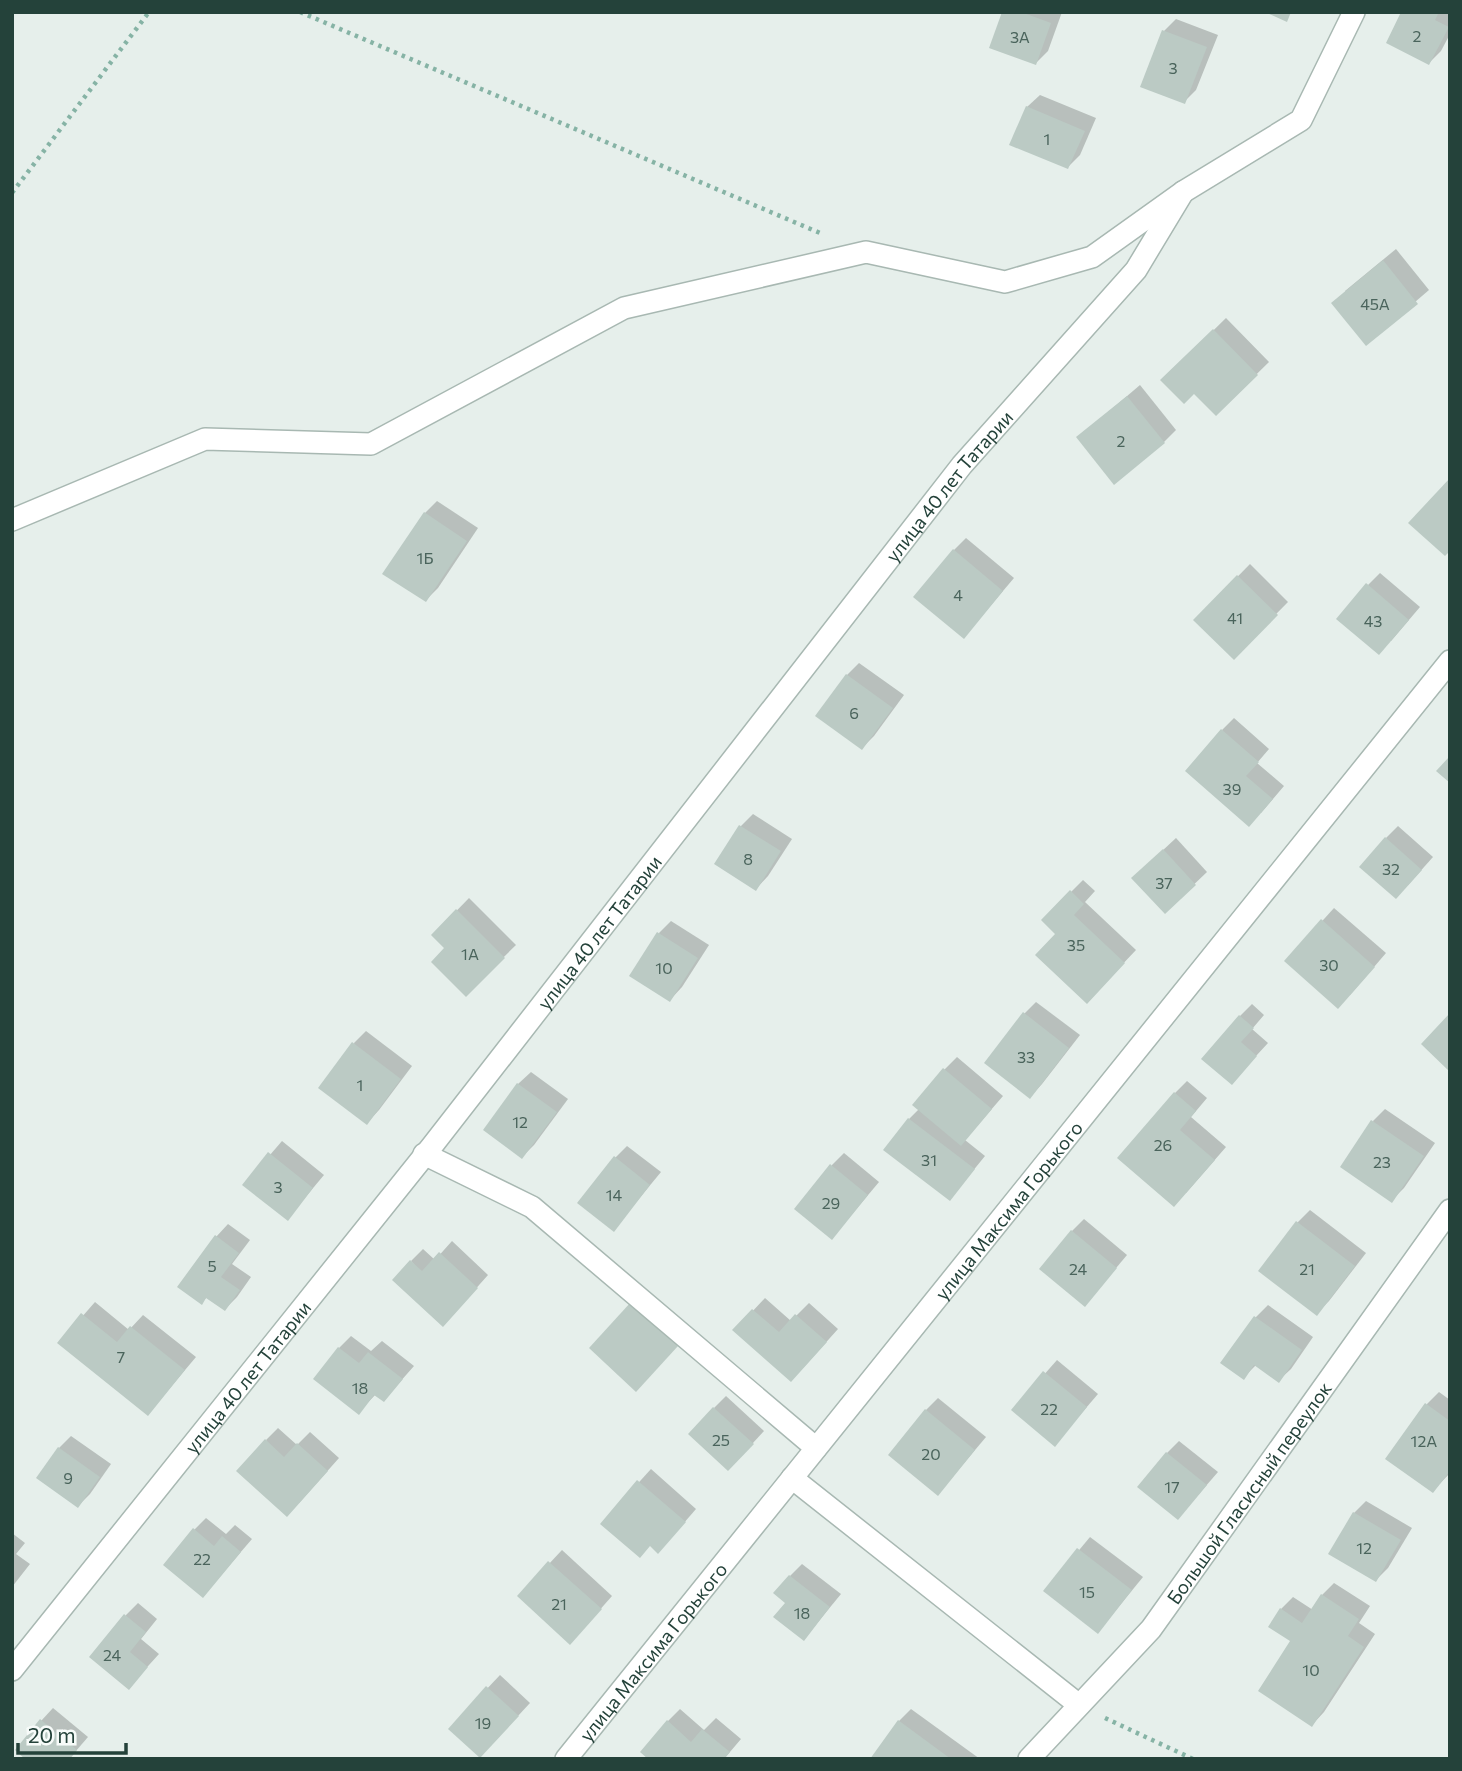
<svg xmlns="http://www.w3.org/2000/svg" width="1462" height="1771" viewBox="0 0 1462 1771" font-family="Commissioner,sans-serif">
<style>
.shadow{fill:#0003}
.building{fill:#bbcac4}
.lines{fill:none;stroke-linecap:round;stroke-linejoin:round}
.minor-casing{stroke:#a8b8b2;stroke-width:24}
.path{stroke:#86b3a5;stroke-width:4.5;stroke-dasharray:3.5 5;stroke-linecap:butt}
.minor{stroke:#fff;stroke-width:21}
.labels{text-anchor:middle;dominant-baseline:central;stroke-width:5;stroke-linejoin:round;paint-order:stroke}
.number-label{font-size:16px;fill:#4a645c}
.street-label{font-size:19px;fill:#24423a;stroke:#f7fbf9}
</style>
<rect width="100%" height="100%" fill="#e6efeb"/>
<g class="shadow">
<polygon points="1004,12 1062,12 1048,51 1036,63"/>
<polygon points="1403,12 1450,12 1450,34 1441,51 1429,63"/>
<polygon points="1176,19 1218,35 1196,90 1184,102 1164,31"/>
<polygon points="1040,95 1096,118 1080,155 1068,167 1027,107"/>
<polygon points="1396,249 1429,290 1366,344 1345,291"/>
<polygon points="1226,318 1269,362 1216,414 1194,392 1163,380"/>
<polygon points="1140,385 1176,430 1164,442 1079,437"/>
<polygon points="437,501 478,528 438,588 426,600 425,513"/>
<polygon points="966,538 1014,578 964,637 954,550"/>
<polygon points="1250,564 1288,602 1234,657 1195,620"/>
<polygon points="1380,573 1420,607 1391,641 1368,585"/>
<polygon points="859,663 904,695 874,736 862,748 847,675"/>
<polygon points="1234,718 1269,749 1257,763 1284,786 1261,813 1222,730"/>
<polygon points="753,814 792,839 768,876 756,889 717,864 741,826"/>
<polygon points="1398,826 1433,857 1408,885 1386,838"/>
<polygon points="1176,838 1207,872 1165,912 1146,866"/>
<polygon points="1083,880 1095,891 1085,902 1136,950 1099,989 1058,934 1043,920"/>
<polygon points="469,898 516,945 466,994 447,948 433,935"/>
<polygon points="1334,908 1386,953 1350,995 1286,961"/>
<polygon points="671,921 709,945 682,987 670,1000 659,933"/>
<polygon points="1036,1002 1080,1035 1042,1084 1030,1097 1024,1014"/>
<polygon points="1252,1004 1264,1015 1252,1029 1268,1043 1232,1082 1240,1016"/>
<polygon points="366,1031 412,1066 379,1110 367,1123 354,1043"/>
<polygon points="957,1057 1003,1096 965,1140 985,1156 950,1199 909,1119 919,1109 944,1070"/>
<polygon points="531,1072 568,1099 534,1145 522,1157 485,1130 518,1084"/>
<polygon points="1187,1081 1207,1098 1191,1117 1226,1147 1186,1193 1175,1093"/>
<polygon points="1385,1109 1435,1143 1404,1188 1392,1200 1373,1121"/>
<polygon points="282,1141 324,1175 288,1218 245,1184"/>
<polygon points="627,1146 661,1172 614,1229 615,1158"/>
<polygon points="844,1153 879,1182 832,1238 832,1165"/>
<polygon points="1310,1210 1366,1253 1329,1301 1317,1313 1261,1270 1298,1222"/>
<polygon points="1084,1219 1127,1255 1085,1305 1072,1231"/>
<polygon points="228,1224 250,1240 232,1264 251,1277 237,1297 225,1309 207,1297 201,1303 216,1237"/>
<polygon points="452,1241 488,1275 455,1312 411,1261 423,1249 435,1260"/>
<polygon points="765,1298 791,1321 809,1303 838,1329 803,1368 735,1330"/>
<polygon points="95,1302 129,1330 143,1315 196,1357 148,1414 60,1342"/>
<polygon points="1268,1305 1313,1337 1291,1369 1278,1381 1256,1365 1243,1378 1223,1363 1256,1317"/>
<polygon points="351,1336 371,1351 382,1341 414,1366 384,1400 376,1394 359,1412 339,1348"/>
<polygon points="1057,1360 1098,1394 1055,1444 1013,1410"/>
<polygon points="1439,1392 1450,1400 1450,1473 1433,1491 1427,1404"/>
<polygon points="726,1396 764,1431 740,1457 714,1408"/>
<polygon points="938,1398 986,1437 938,1494 926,1410"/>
<polygon points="278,1428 297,1445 310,1432 339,1458 299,1503 266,1440"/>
<polygon points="71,1436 111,1464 90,1494 78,1506 59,1448"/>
<polygon points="1179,1441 1218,1472 1178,1518 1167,1453"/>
<polygon points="651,1469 696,1509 670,1539 651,1545 602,1523"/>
<polygon points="1366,1501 1412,1528 1388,1568 1376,1580 1354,1513"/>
<polygon points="206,1518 226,1534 235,1525 252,1539 203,1596 194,1530"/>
<polygon points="12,1533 25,1543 16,1554 30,1564 12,1587"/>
<polygon points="1090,1537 1143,1577 1098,1632 1045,1591"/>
<polygon points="562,1550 612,1596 582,1630 519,1596"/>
<polygon points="802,1564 841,1594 804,1639 790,1576"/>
<polygon points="1334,1583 1370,1606 1359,1623 1375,1634 1324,1712 1312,1725 1292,1641 1281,1609 1293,1597 1313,1610 1322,1595"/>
<polygon points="138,1603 157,1619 141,1639 159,1654 129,1687 126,1615"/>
<polygon points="500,1675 530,1703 492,1744 450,1728"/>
<polygon points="53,1708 88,1737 69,1759 41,1721"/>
<polygon points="680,1709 704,1730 716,1718 741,1739 724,1759 650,1759 668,1721"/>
<polygon points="911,1709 980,1759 872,1759 899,1721"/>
</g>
<g class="building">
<polygon points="1002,12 1021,12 1051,23 1036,65 989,48"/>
<polygon points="1265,12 1291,12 1287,22"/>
<polygon points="1401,12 1439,12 1435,20 1449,27 1429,65 1386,43"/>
<polygon points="1162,30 1207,47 1185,104 1140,87"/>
<polygon points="1026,106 1085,131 1068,169 1009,145"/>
<polygon points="1383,260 1418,304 1366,346 1331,303"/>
<polygon points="1213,329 1258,375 1216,416 1194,394 1184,404 1160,380"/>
<polygon points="1127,396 1165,443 1114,485 1076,437"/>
<polygon points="1450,478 1450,551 1445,556 1408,523"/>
<polygon points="424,512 467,541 426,602 382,574"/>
<polygon points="953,549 1003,591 964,639 913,597"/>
<polygon points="1237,575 1278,615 1234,660 1193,620"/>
<polygon points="1366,583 1409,620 1379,655 1336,619"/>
<polygon points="846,674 893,708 862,750 815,716"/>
<polygon points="1221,729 1259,762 1246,776 1273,799 1249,827 1185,771"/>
<polygon points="1450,756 1450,783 1436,771"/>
<polygon points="739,825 781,851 756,891 714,864"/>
<polygon points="1385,837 1422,870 1396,899 1359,867"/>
<polygon points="1163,849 1196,885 1165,914 1131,878"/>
<polygon points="1070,890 1084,904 1074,915 1125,963 1087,1004 1035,955 1055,934 1041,920"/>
<polygon points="456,909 505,958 466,997 431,962 444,948 431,935"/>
<polygon points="1321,919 1375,967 1338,1009 1284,961"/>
<polygon points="657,932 698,958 670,1002 629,976"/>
<polygon points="1023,1012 1069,1048 1030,1099 984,1063"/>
<polygon points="1450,1013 1450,1072 1421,1044"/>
<polygon points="1239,1015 1254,1028 1241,1042 1257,1056 1232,1085 1201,1059"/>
<polygon points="352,1042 401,1079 367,1125 318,1088"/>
<polygon points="943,1068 992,1109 961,1146 912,1105"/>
<polygon points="517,1083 557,1112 522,1159 483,1130"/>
<polygon points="1174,1092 1196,1111 1180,1130 1215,1160 1174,1207 1117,1158"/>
<polygon points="908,1118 975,1169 950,1201 883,1150"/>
<polygon points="1371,1120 1424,1156 1392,1203 1340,1167"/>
<polygon points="268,1152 313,1188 288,1221 242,1185"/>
<polygon points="614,1156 650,1185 614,1232 577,1203"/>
<polygon points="830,1164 868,1195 832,1240 794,1209"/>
<polygon points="1296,1221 1355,1266 1317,1316 1258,1271"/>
<polygon points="1071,1230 1117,1268 1085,1307 1039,1269"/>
<polygon points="215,1235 239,1253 221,1277 240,1290 225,1311 206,1298 202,1305 177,1287"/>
<polygon points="439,1252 478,1288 443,1327 392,1280 410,1260 422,1271"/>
<polygon points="631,1302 678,1346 636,1392 589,1348"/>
<polygon points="752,1309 779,1332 795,1314 827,1342 791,1382 732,1330"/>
<polygon points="81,1313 117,1342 130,1326 185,1370 148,1416 57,1343"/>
<polygon points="1254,1316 1302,1350 1279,1383 1254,1365 1244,1380 1220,1363"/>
<polygon points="338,1347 359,1363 368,1352 403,1379 384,1402 374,1395 359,1415 313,1379"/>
<polygon points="1043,1371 1087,1407 1055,1447 1011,1410"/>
<polygon points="1425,1403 1450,1421 1450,1471 1433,1493 1385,1459"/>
<polygon points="713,1407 754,1444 728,1471 688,1434"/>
<polygon points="925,1409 975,1450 938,1496 888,1455"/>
<polygon points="265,1439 284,1457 297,1443 328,1471 287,1517 236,1471"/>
<polygon points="58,1447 100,1477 78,1508 36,1478"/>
<polygon points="1166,1452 1207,1485 1178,1520 1137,1487"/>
<polygon points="637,1480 686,1522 658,1554 650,1546 640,1558 600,1524"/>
<polygon points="1353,1512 1401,1540 1376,1582 1328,1554"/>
<polygon points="193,1528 214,1546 222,1536 241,1552 203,1598 163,1565"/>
<polygon points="1077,1548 1132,1590 1098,1634 1043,1591"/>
<polygon points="548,1561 602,1609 570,1645 517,1596"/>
<polygon points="789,1575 830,1607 804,1641 773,1617 785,1603 773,1593"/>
<polygon points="1321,1594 1359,1619 1348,1636 1364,1647 1312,1727 1258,1691 1290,1641 1268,1627 1280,1608 1302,1623"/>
<polygon points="124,1614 146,1632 130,1652 148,1667 129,1690 89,1657"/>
<polygon points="486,1686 519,1716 480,1758 448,1729"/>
<polygon points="40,1719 77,1750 70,1759 25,1759 15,1750"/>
<polygon points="667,1720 691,1742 702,1729 730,1752 724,1759 648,1759 640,1752"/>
<polygon points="898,1720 951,1759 870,1759"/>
</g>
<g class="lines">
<defs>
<g id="minor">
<polyline points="12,520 205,439 371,444 624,308 866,252 1005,282 1092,257 1183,192 1301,120 1354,12"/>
<polyline points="424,1154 532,1207 816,1448"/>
<polyline points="792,1478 1079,1705"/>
<path id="s1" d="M12,1670L432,1146L962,465L1136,270L1183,192"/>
<path id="s2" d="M566,1759L1450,661"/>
<path id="s3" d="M1029,1759L1151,1629L1450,1210"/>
</g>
</defs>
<use href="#minor" class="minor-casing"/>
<g class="path">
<polyline points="300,12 820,233"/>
<polyline points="12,193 149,12"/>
<polyline points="1105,1718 1193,1759"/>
</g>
<use href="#minor" class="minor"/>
</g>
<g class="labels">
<g class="number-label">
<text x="1417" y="35">2</text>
<text x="1020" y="36">3А</text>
<text x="1173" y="67">3</text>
<text x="1047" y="138">1</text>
<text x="1375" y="303">45А</text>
<text x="1121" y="440">2</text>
<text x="425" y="557">1Б</text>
<text x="958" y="594">4</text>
<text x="1235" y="617">41</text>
<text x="1373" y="620">43</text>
<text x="854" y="712">6</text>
<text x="1232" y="788">39</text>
<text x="748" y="858">8</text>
<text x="1391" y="868">32</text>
<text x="1164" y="882">37</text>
<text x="1076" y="944">35</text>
<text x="470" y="953">1А</text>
<text x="1329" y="964">30</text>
<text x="664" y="967">10</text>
<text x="1026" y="1056">33</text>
<text x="360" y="1084">1</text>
<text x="520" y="1121">12</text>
<text x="1163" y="1144">26</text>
<text x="929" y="1159">31</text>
<text x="1382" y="1161">23</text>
<text x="278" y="1186">3</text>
<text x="614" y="1194">14</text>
<text x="831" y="1202">29</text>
<text x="212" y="1265">5</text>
<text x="1078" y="1268">24</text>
<text x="1307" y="1268">21</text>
<text x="121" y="1356">7</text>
<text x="360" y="1387">18</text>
<text x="1049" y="1408">22</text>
<text x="721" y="1439">25</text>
<text x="1424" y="1440">12А</text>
<text x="931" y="1453">20</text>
<text x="68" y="1477">9</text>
<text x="1172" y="1486">17</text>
<text x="1364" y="1547">12</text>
<text x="202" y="1558">22</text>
<text x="1087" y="1591">15</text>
<text x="559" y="1603">21</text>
<text x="802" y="1612">18</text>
<text x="112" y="1654">24</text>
<text x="1311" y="1669">10</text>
<text x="483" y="1722">19</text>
</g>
<g class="street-label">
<text stroke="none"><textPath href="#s1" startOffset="1510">улица 40 лет Татарии</textPath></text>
<text stroke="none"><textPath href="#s1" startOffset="943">улица 40 лет Татарии</textPath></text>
<text stroke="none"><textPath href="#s2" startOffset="705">улица Максима Горького</textPath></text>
<text stroke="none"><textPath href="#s1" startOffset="376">улица 40 лет Татарии</textPath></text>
<text stroke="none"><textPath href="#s3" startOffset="346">Большой Гласисный переулок</textPath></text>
<text stroke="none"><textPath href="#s2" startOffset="138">улица Максима Горького</textPath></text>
</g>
</g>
<rect width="1462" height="1771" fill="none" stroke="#24423a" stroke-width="28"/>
<path d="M18 1743v10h108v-10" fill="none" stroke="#24423a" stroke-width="3.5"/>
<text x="28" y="1743" font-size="21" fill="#24423a" stroke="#f7fbf9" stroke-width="5" paint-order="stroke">20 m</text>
</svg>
